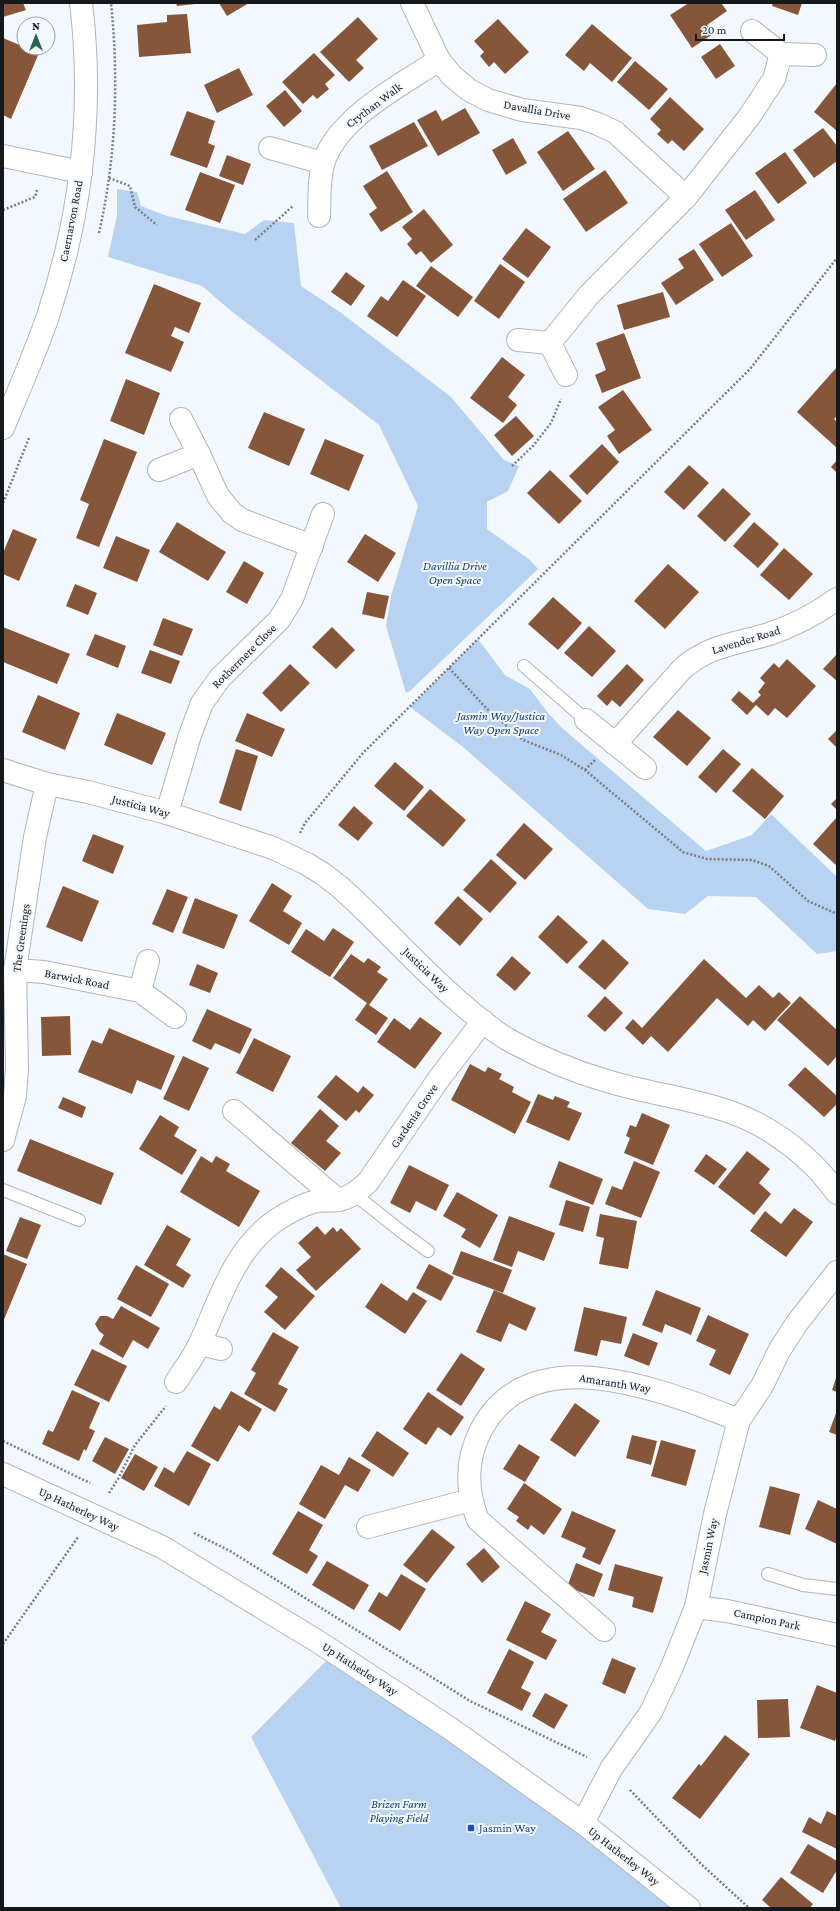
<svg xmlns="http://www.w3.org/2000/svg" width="840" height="1911" viewBox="0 0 840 1911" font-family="'Crimson Pro',serif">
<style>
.green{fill:#b7d3f1}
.building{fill:#855639}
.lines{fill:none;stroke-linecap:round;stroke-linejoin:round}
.service-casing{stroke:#afb6bc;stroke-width:14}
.minor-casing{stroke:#afb6bc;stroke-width:24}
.tertiary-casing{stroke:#afb6bc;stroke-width:24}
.path{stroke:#7a7e82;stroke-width:2.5;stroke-dasharray:2 2;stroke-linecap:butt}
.service{stroke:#fff;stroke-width:12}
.minor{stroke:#fff;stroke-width:22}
.tertiary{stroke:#fff;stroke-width:22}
.transit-dot{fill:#1a4fb4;stroke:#f3f8fe;stroke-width:1.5}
.labels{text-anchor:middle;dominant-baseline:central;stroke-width:4;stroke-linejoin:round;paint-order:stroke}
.street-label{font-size:12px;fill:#16191b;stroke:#f3f8fe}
.park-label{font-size:12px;font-style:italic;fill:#133e67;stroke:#f3f8fe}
.transit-label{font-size:12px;fill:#164399;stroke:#f3f8fe;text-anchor:start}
</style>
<rect width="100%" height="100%" fill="#f3f8fe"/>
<g class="green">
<polygon points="117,189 137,192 141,206 167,216 245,234 264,220 294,223 301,286 340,312 451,397 504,460 519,466 508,491 487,502 487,529 530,560 538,569 410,691 406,693 386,626 391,596 418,506 379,425 230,310 202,286 108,257 117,215"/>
<polygon points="478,639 505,675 530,689 548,713 562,728 706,851 752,835 771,814 837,877 837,951 817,954 756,897 708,896 685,914 648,909 463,747 410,707"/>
<polygon points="334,1653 689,1908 341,1908 251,1737"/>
</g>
<g class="building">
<polygon points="3,3 23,3 26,10 3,17"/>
<polygon points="176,3 195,3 195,4 177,6"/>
<polygon points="219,3 249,3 227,16"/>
<polygon points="689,3 721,3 727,11 707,25 713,34 692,48 670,15"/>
<polygon points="773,3 802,3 798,15 772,6"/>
<polygon points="187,14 191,53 139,57 137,25 167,22 167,15"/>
<polygon points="358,17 378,39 356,60 364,68 349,82 320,52"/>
<polygon points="498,19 529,52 505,74 494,62 489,67 480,56 484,52 474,41"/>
<polygon points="592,24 632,58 612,82 590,63 584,71 565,55"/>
<polygon points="3,38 39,53 11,119 3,115"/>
<polygon points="720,44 735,66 716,79 701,57"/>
<polygon points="314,53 335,75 325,84 329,89 317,99 313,95 303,104 282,82"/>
<polygon points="635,61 668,89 649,110 617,82"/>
<polygon points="239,68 253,95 217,113 204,85"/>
<polygon points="837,83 837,131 814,112"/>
<polygon points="285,90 302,111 284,127 266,106"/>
<polygon points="670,97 704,129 684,151 672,140 668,144 657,134 661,130 650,119"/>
<polygon points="465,108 480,133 438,156 417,120 436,110 442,121"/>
<polygon points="187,111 215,121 208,143 215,146 207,168 170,155"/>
<polygon points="414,122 428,146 382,170 369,146"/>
<polygon points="823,128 837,146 837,161 814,178 793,150"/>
<polygon points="568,131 595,169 563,191 537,152"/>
<polygon points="513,138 527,163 506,175 492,150"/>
<polygon points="785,152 807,183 778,204 755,173"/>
<polygon points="227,155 251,164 243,185 219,176"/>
<polygon points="605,170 628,203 586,232 563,199"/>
<polygon points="387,171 413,212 381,232 369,214 377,208 363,186"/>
<polygon points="200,172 235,185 220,223 185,210"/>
<polygon points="755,190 775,220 746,240 725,210"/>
<polygon points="424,209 453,245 431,263 421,251 416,255 407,244 412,239 402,227"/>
<polygon points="731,223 753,256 722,277 699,244"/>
<polygon points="526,228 551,247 528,278 502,259"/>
<polygon points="694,249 714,280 676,305 661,283 684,268 678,259"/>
<polygon points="500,264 525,282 499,319 474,301"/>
<polygon points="431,266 473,297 458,317 416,286"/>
<polygon points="346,272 365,286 351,306 331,292"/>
<polygon points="403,280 426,296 397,337 367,316 381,296 388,301"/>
<polygon points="154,284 201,303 189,333 175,327 171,336 184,342 171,372 125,353"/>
<polygon points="663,292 670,317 624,330 617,305"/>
<polygon points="624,333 641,378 602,393 595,375 606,370 596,343"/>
<polygon points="502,357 525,375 508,397 517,405 503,423 470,398"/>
<polygon points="837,367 837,416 834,419 837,422 837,448 797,412"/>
<polygon points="126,379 160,393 144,435 110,421"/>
<polygon points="623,390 652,430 619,454 607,436 615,430 598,407"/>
<polygon points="264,412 305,429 289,466 248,448"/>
<polygon points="516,416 534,436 512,456 494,435"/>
<polygon points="104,439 137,452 99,547 76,538 89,504 80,500"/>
<polygon points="325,439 364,455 349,491 310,474"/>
<polygon points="602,444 619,462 587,495 569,476"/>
<polygon points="837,460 837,473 831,467"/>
<polygon points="689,465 709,483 684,510 664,492"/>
<polygon points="550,470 582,501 559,524 527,493"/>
<polygon points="723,488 751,514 725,542 697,516"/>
<polygon points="177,522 226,552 208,581 159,552"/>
<polygon points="754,522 779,544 758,568 733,546"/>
<polygon points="13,529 37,539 19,581 3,574 3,553"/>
<polygon points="365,534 396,553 378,582 347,562"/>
<polygon points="116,536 150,550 137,582 103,568"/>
<polygon points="784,548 813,574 789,600 760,575"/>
<polygon points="244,561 264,573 247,604 226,592"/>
<polygon points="668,564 699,592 665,629 634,601"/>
<polygon points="75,584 97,593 88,615 66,606"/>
<polygon points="367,592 389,596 384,619 362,614"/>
<polygon points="553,597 582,623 558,650 528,624"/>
<polygon points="163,618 193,629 182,656 153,645"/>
<polygon points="589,626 616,651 592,677 564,653"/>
<polygon points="3,627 70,654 57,684 3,662"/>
<polygon points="332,627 355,650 336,669 312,647"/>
<polygon points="95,634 126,646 118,668 86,655"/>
<polygon points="150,650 180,661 171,684 141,673"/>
<polygon points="837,654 837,681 823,669"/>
<polygon points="787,659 816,686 787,718 775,708 768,716 756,705 747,715 731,700 739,691 753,703 761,695 758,692 765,683 760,678 774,663 779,668"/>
<polygon points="290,664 310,683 281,712 262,693"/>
<polygon points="627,664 644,680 620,707 612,700 607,706 597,696"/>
<polygon points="38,695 80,713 65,750 22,732"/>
<polygon points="678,710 711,738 687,766 653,737"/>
<polygon points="117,713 166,733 152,765 104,745"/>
<polygon points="247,713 285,729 272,757 235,741"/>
<polygon points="837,730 837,748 828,739"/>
<polygon points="236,749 258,756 241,811 219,803"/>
<polygon points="723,749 741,764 716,793 698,777"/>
<polygon points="395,762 424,787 404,811 374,786"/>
<polygon points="752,768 784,796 765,819 732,791"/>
<polygon points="430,789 466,820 443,847 406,816"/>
<polygon points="837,798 837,810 831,804"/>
<polygon points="354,806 373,823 358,841 338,825"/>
<polygon points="837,817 837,866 813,844"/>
<polygon points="524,823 553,849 525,880 496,855"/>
<polygon points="93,834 124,846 113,874 82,861"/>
<polygon points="491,859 517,883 490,913 463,890"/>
<polygon points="272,883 292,896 283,911 302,923 289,945 249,921"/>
<polygon points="63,886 99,901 82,942 46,927"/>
<polygon points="167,889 188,897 173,933 152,924"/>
<polygon points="458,896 483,919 460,946 434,923"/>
<polygon points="195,898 238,915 224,949 182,933"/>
<polygon points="558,915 588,942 567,964 538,937"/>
<polygon points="333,928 354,942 330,977 291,952 306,929 324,941"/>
<polygon points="603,939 629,963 605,990 578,967"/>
<polygon points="351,954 364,963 368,958 381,967 377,972 388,979 369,1005 388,1018 376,1035 355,1020 367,1003 333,978"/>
<polygon points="512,956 531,973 515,991 496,975"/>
<polygon points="704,959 746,998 759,985 773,998 779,992 791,1003 765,1031 753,1020 748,1026 717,998 668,1052 651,1036 643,1045 625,1028 633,1019 642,1028"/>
<polygon points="197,964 218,973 210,993 189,985"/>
<polygon points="605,996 623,1013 605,1032 587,1016"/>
<polygon points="800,996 837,1030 837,1056 828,1066 777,1020"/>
<polygon points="207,1009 252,1029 240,1054 215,1043 211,1050 192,1041"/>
<polygon points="70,1016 71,1055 42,1056 41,1017"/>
<polygon points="420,1017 442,1033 415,1069 377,1042 394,1018 410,1030"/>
<polygon points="109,1028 175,1056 161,1090 137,1080 132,1094 78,1072 92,1040 102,1044"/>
<polygon points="254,1038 291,1056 273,1092 236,1073"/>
<polygon points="183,1056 209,1068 189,1111 163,1099"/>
<polygon points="470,1064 485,1072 488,1067 502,1074 499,1079 514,1087 512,1092 531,1102 515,1134 451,1100"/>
<polygon points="805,1067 837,1096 837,1104 824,1117 788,1085"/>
<polygon points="336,1075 358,1093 363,1086 374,1095 359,1113 356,1110 346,1121 317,1097"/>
<polygon points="538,1094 553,1100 555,1096 570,1102 567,1107 582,1113 569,1141 526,1122"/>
<polygon points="63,1097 86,1107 82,1118 58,1108"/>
<polygon points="320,1109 339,1126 326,1141 341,1153 325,1171 291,1143"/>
<polygon points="642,1113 670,1125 653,1165 624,1153 630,1138 626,1136 630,1125 636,1127"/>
<polygon points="160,1115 179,1127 174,1136 197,1150 182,1175 139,1149"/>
<polygon points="30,1139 114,1173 101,1205 17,1171"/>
<polygon points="747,1151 770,1169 759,1183 771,1194 754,1215 718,1187"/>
<polygon points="706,1154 727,1169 714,1185 694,1171"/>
<polygon points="201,1156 212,1163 216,1156 230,1164 226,1171 260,1191 239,1227 180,1192"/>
<polygon points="559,1161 603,1179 593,1205 549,1187"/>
<polygon points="634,1161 660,1172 641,1218 605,1204 612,1186 622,1190"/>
<polygon points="409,1165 449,1185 436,1211 416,1201 410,1213 390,1203"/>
<polygon points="457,1192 498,1215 480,1248 461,1237 466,1229 443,1216"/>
<polygon points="566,1200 590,1207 583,1232 559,1225"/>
<polygon points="794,1208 813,1222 786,1257 750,1231 765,1211 781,1224"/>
<polygon points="600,1214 637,1221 628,1269 599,1264 604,1238 596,1236"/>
<polygon points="509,1216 555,1233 544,1261 518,1251 512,1267 493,1260"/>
<polygon points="20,1217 41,1225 27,1259 6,1251"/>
<polygon points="167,1225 191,1239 176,1265 191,1275 183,1288 144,1265"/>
<polygon points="317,1226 325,1235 333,1227 337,1232 341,1228 361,1249 316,1291 296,1270 311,1257 298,1243"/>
<polygon points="461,1251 512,1270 503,1293 452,1274"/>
<polygon points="3,1254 27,1264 3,1322"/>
<polygon points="429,1264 454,1277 441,1301 416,1288"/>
<polygon points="136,1265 169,1284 151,1317 117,1299"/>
<polygon points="281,1267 315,1296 285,1330 264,1312 278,1297 265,1286"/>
<polygon points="381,1283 407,1301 413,1292 427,1301 405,1334 365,1307"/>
<polygon points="494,1290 536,1308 526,1331 509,1323 501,1342 476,1332"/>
<polygon points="656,1290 701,1308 691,1335 665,1324 662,1333 642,1325"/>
<polygon points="121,1306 160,1328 148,1349 133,1340 123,1358 99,1344 104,1335 99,1331 95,1324 100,1316 107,1316 113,1319"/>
<polygon points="584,1307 627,1317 621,1344 601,1340 597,1356 574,1351"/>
<polygon points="708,1315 749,1334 730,1375 709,1365 716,1350 696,1341"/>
<polygon points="273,1332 299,1347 278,1384 288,1389 275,1412 244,1394 256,1373 251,1370"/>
<polygon points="633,1333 658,1343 649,1366 624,1356"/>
<polygon points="92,1349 127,1366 109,1402 74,1385"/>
<polygon points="461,1353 485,1369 461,1406 436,1390"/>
<polygon points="837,1375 837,1392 832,1390"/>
<polygon points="72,1390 100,1403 89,1428 95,1431 86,1451 84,1449 79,1461 42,1444 48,1430 53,1432"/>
<polygon points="231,1391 262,1409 249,1432 239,1425 218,1462 191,1446 214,1406 220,1410"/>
<polygon points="428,1392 464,1417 451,1436 438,1427 426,1445 403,1429"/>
<polygon points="575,1403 600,1421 575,1457 550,1440"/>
<polygon points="836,1413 837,1413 837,1435 829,1432"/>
<polygon points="377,1431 409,1453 393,1477 361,1456"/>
<polygon points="632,1435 657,1441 651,1465 626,1458"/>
<polygon points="105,1437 129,1449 115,1474 92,1461"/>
<polygon points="661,1440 696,1450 686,1486 651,1476"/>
<polygon points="519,1444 540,1457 525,1482 503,1469"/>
<polygon points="187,1451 211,1464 189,1506 154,1486 164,1467 174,1473"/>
<polygon points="135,1454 158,1467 144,1491 121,1478"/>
<polygon points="349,1457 371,1470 358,1492 345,1485 325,1519 299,1504 321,1465 339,1475"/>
<polygon points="524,1483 562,1509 544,1535 531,1525 528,1530 516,1521 519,1517 507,1509"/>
<polygon points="770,1486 800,1494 790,1535 759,1527"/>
<polygon points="818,1500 837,1509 837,1544 805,1529"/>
<polygon points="298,1511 323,1525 309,1550 318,1556 307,1574 272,1554"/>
<polygon points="572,1511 616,1530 600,1565 582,1557 586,1548 561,1537"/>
<polygon points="432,1529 455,1547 427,1583 403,1565"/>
<polygon points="484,1548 500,1567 482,1583 466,1564"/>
<polygon points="327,1561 369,1585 354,1610 312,1585"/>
<polygon points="576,1563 603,1574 594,1597 567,1587"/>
<polygon points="615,1564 663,1577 653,1613 632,1607 634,1597 608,1590"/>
<polygon points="401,1574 426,1589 400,1631 368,1611 379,1592 387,1597"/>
<polygon points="525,1601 551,1614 541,1632 557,1640 546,1660 506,1640"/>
<polygon points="509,1649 534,1662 521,1688 531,1693 522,1711 487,1693"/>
<polygon points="612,1658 636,1668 625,1694 602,1684"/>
<polygon points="817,1685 837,1693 837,1735 835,1741 800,1728"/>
<polygon points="545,1693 568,1705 554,1729 532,1716"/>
<polygon points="788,1699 790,1737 758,1738 757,1700"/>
<polygon points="725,1735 750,1754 700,1819 672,1798 699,1764 701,1766"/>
<polygon points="827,1811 837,1816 837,1849 802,1832 809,1817 821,1824"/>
<polygon points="808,1844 837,1861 837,1870 823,1893 790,1873"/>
<polygon points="781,1877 813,1904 810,1908 771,1908 762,1900"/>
</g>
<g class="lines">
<defs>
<g id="service">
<polyline points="524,666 586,720"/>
<polyline points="3,1190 79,1220"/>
<polyline points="354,1194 402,1232 428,1251"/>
<polyline points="768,1574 803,1585 837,1589"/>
</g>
<g id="minor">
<polyline points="412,3 439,60 452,76 469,90 488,100 522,110 581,118 598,124 615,132 686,197"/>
<polyline points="752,31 781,54 815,55"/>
<polyline points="270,148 323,163"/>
<polyline points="3,156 81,172"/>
<path d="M319,216C320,198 318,179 324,161C339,117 401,85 439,60"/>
<polyline points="518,340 550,343 566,375"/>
<polyline points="550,343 588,296 686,197 749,117 774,79 781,54"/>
<polyline points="181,419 199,454 218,496 232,513 242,520 312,546"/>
<path d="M3,428C18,392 34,356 47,319C81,217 94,110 81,3"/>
<polyline points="159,470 199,454"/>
<polyline points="586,720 645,768"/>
<path d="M615,744L682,669C709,645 736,644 769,634C793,626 816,614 837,599"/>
<path d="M3,770L47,784L88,792L167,813L273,848L307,864L323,874L340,887C380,923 416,964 457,1000C473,1014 489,1028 507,1039C539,1057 572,1071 607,1081C649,1094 692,1098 733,1113C774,1128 812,1158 837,1193"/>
<polyline points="167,813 190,735 202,703 220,678 279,620 292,599 323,514"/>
<polyline points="15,970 44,972 140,991 175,1017"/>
<polyline points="140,991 148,961"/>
<polyline points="234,1111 338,1200"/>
<polyline points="3,1140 15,1096 17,1067 15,970 35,837 47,784"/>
<polyline points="200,1344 221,1349"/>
<path d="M176,1382C184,1369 194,1357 200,1343C220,1299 234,1250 275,1221C287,1213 302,1205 316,1201C323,1200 331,1201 338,1200C350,1198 359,1190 368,1182L438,1080L483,1021"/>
<polyline points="368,1527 471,1500"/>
<polyline points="696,1607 727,1611 837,1635"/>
<path d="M604,1630L478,1520C466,1490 466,1459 481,1430C531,1335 666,1392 739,1420"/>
<polyline points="583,1823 611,1769 651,1712 672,1667 696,1607 715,1514 739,1420 762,1386 779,1351 797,1323 837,1272"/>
</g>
<polyline id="tertiary" points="3,1474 162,1547 317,1641 448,1727 583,1823 689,1908"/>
</defs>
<use href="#service" class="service-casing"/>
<use href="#minor" class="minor-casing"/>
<use href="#tertiary" class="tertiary-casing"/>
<g class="path">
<polyline points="109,178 130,186 135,207 157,225"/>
<polyline points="3,210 35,197 37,190"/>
<path d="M99,233C116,158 119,80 111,3"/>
<polyline points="255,240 293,206"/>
<polyline points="512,466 533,446 551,423 561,399"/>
<polyline points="3,503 29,438"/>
<polyline points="449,668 487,709 523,740 561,755 585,770 683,852 707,859 752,860 769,866 808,901 837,914"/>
<polyline points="585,770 595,760"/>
<polyline points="300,833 305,823 363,753 750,369 837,258"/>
<polyline points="3,1441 90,1483"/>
<polyline points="109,1493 118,1479 135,1445 166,1406"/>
<polyline points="194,1533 230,1551 470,1701 587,1757"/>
<polyline points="3,1644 78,1537"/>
<polyline points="630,1790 701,1864 749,1908"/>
</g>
<use href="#service" class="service"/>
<use href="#minor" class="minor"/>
<use href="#tertiary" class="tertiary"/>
</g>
<rect class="transit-dot" x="467" y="1824" width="8" height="8" rx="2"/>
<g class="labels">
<g class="street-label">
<text transform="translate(374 105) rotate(-37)">Crythan Walk</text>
<text transform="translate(537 110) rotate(10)">Davallia Drive</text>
<text transform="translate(71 221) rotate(-79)">Caernarvon Road</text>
<text transform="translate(746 640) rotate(-17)">Lavender Road</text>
<text transform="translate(244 656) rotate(-45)">Rothermere Close</text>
<text transform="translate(141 806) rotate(15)">Justicia Way</text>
<text transform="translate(21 938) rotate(-82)">The Greenings</text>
<text transform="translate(426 970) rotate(44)">Justicia Way</text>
<text transform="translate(77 979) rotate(11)">Barwick Road</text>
<text transform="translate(414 1116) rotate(-56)">Gardenia Grove</text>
<text transform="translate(615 1383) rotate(9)">Amaranth Way</text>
<text transform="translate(79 1509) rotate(25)">Up Hatherley Way</text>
<text transform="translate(708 1546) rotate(-78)">Jasmin Way</text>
<text transform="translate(767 1619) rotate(12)">Campion Park</text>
<text transform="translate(360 1669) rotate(33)">Up Hatherley Way</text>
<text transform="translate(624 1856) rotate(38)">Up Hatherley Way</text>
</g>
<g class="park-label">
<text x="455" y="566">Davillia Drive<tspan x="455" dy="14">Open Space</tspan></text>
<text x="501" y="716">Jasmin Way/Justica<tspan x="501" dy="14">Way Open Space</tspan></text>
<text x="399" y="1804">Brizen Farm<tspan x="399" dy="14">Playing Field</tspan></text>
</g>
<g class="transit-label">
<text x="479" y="1828">Jasmin Way</text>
</g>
</g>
<rect width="840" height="1911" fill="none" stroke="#16191b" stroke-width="8"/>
<g transform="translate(36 36)"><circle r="19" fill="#f3f8fe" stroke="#9b9fa3"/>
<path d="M0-3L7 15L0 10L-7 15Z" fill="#296550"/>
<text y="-6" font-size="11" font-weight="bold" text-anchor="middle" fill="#16191b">N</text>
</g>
<path d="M696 34v6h88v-6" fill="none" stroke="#16191b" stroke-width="2"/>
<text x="702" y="34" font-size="12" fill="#16191b" stroke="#f3f8fe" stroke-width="3" paint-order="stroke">20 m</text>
</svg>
